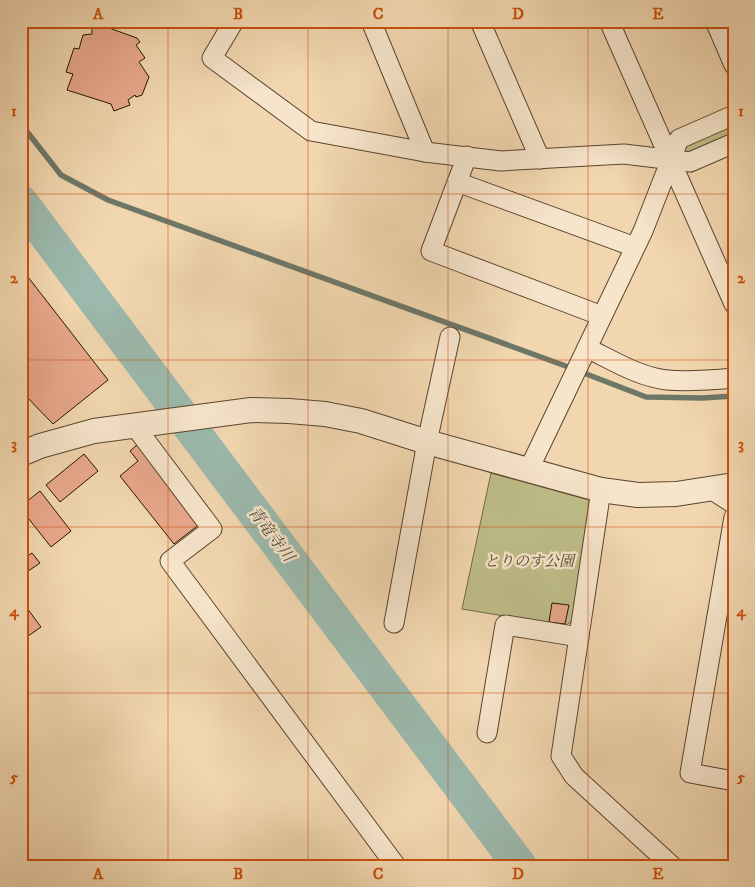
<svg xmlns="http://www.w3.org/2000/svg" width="755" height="887" viewBox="0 0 755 887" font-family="'IM FELL DW Pica','Noto Serif JP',serif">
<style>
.green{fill:#bebd88;stroke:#726846}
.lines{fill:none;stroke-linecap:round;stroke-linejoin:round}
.stream{stroke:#6d7768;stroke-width:5.5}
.river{stroke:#9bb9ac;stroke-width:34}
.building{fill:#e8a78b;stroke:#271403}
.minor-casing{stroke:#5a442e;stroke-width:21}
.tertiary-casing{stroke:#5a442e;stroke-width:26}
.minor{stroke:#f6e4cb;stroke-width:19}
.tertiary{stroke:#f6e4cb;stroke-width:24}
.grid{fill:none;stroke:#cb4f0b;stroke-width:1;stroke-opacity:0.55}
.labels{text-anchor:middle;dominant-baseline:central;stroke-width:5;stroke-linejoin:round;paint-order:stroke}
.park-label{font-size:15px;font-style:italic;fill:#54472b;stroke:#f6e4cb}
.water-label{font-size:16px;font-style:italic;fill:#504e3e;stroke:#f6e4cb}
.neatline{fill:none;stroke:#cb4f0b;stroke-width:2}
.grid-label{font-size:16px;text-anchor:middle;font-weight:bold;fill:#cb4f0b}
</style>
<rect width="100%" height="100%" fill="#f1d6af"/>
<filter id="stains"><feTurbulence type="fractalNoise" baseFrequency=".004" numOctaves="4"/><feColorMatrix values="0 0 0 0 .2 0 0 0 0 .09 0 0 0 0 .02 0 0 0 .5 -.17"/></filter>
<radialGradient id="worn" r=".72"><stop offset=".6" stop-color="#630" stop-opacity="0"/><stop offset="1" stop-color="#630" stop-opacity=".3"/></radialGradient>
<g class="green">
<polygon points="734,124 734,133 687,153 684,148 684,145"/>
<polygon points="491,473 589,500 594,507 575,615 571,622 564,626 462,609"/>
</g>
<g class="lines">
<polyline class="stream" points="21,124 61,175 108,200 563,365 646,397 702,398 734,396"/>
<polyline class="river" points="21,202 520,866"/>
</g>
<g class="building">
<polygon points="98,24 137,38 140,42 136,45 145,58 139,62 149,77 142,95 136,97 135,95 128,100 130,105 114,111 111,104 67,90 73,74 66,72 74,48 79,49 83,35 92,34 92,25"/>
<polygon points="21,268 108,380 53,424 21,391"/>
<polygon points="138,444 200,524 174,544 120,476 138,461 130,451"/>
<polygon points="84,454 98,471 60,502 46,485"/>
<polygon points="40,491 71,531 51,547 21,509 21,506"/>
<polygon points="32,553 40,563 21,576 21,560"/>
<polygon points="21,600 41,627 21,641"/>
<polygon points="552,603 569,605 565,624 549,622"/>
</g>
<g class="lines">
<defs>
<g id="minor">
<polyline points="234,21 212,58 311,131 425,152 501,161 624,154 690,162 734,143"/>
<polyline points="371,21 425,152"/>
<polyline points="480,21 540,159"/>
<polyline points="609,21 734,304"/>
<polyline points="715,21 734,65"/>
<polyline points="467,156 431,251 602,316"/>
<polyline points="457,182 635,247"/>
<path d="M587,348C612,360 639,377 667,380C689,382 712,380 734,378"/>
<polyline points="134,425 212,529 170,561 396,866"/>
<polyline points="529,469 643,231 679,139 734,115"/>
<polyline points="601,490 561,756 574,776 672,866"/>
<polyline points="712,490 734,504"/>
<polyline points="734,517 690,773 734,781"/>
<polyline points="394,623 427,442 450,337"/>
<polyline points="487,733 505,625 579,637"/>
</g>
<polyline id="tertiary" points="21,454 40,446 94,431 251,410 289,411 325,414 361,421 427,442 601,490 638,495 676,494 734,485"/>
</defs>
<use href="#minor" class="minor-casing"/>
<use href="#tertiary" class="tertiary-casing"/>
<use href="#minor" class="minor"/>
<use href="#tertiary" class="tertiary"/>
</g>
<path class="grid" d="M168,21V866M308,21V866M448,21V866M588,21V866M21,194H734M21,360H734M21,527H734M21,693H734"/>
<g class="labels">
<g class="park-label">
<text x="529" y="561">とりのす公園</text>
</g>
<g class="water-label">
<text transform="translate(271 534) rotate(53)">青竜寺川</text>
</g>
</g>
<rect width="755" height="887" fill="none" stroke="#f1d6af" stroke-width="55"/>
<rect x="28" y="28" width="700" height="832" class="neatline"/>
<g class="grid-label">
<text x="98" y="19">A</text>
<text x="238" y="19">B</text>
<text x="378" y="19">C</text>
<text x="518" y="19">D</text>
<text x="658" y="19">E</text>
<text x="14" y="116">1</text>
<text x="741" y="116">1</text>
<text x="14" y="283">2</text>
<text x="741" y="283">2</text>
<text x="14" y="449">3</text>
<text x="741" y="449">3</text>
<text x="14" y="616">4</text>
<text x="741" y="616">4</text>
<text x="14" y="782">5</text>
<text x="741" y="782">5</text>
<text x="98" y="879">A</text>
<text x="238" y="879">B</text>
<text x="378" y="879">C</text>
<text x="518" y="879">D</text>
<text x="658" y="879">E</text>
</g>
<rect width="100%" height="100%" filter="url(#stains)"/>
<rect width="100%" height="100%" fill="url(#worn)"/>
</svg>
